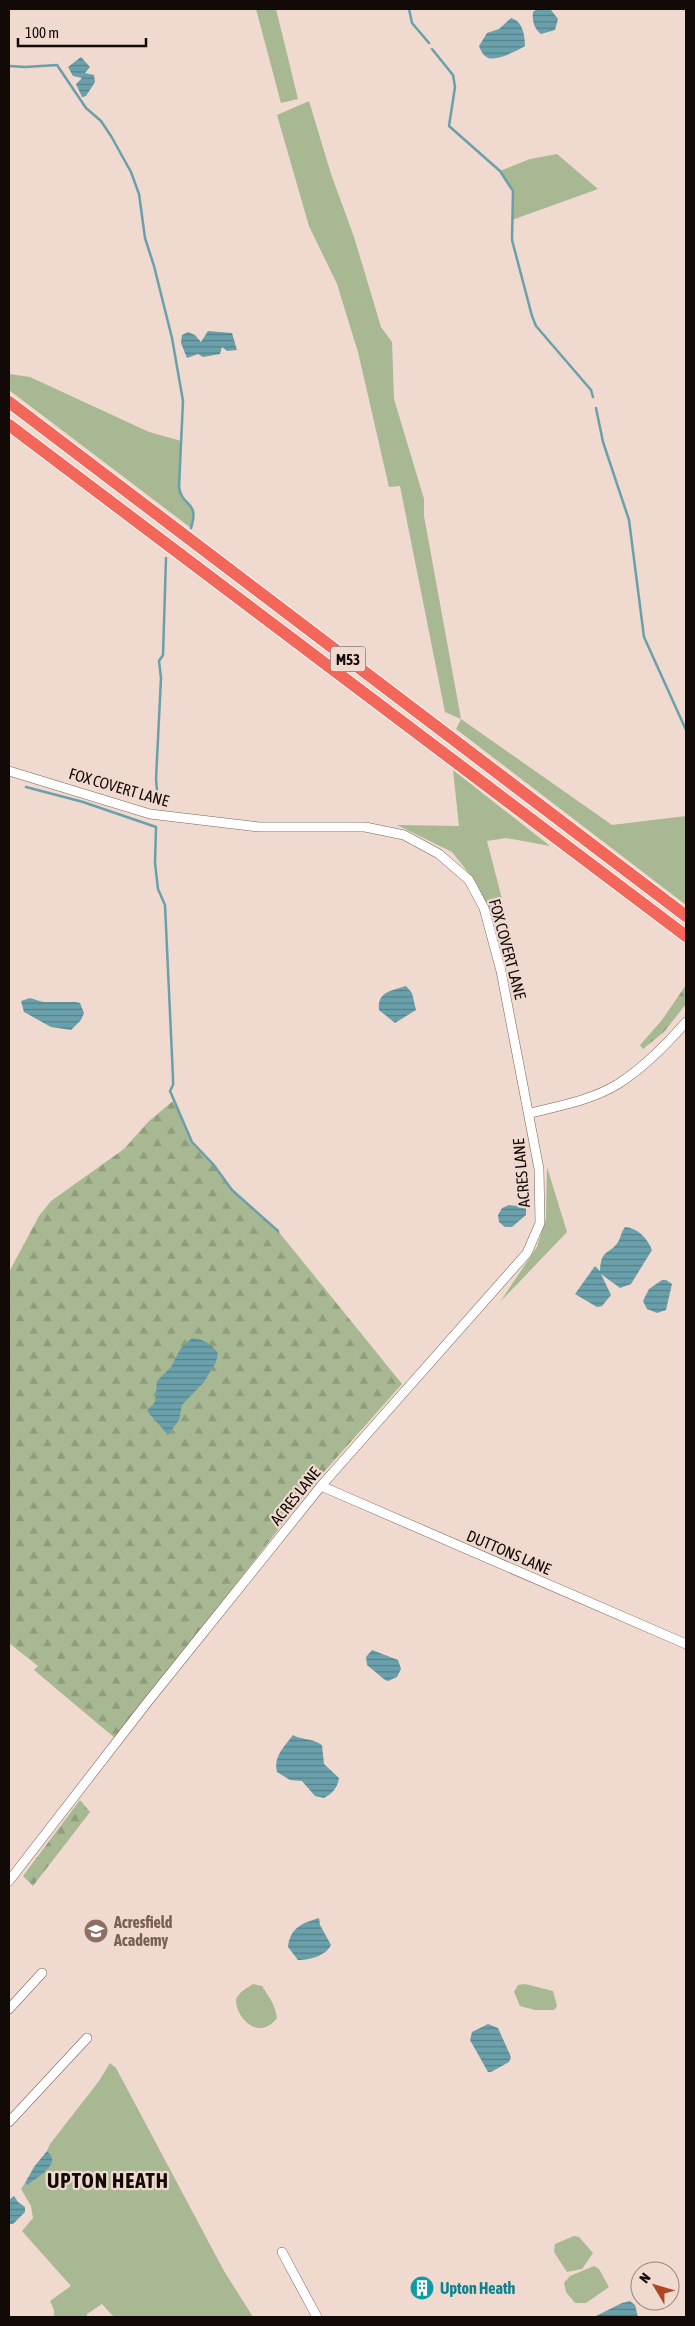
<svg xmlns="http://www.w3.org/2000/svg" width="695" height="2326" viewBox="0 0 695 2326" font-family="'Asap Condensed',sans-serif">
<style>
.grass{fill:#a7b892}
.forest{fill:url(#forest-firs)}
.water{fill:url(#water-rules)}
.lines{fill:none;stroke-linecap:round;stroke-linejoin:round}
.stream{stroke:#6aa0ab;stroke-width:2.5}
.minor-casing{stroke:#78645b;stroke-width:10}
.highway-casing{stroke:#fff;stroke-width:14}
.minor{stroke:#fff;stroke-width:9}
.highway{stroke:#f3675b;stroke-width:12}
.labels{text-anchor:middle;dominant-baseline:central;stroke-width:4.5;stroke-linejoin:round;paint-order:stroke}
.shield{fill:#f0d9ce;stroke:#544843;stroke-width:1}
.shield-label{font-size:15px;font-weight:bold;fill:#110a07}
.street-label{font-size:16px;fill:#110a07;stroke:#f0d9ce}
.education-label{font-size:16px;font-weight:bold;fill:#785e54;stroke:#f0d9ce;text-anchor:start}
.culture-label{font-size:16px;font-weight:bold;fill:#0d838f;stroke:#f0d9ce;text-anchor:start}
.district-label{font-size:21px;font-weight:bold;letter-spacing:1px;fill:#110a07;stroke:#f0d9ce}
</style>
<defs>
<pattern id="forest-firs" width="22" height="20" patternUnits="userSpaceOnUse" patternTransform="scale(1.25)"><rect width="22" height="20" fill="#a7b892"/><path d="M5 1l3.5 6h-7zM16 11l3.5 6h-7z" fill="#8f9d7c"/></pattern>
<pattern id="water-rules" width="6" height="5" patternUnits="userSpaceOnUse" patternTransform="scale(1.25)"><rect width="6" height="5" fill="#6aa0ab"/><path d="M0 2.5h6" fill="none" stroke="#568189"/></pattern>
</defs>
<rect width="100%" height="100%" fill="#f0d9ce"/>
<g class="grass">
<polygon points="256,9 276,9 298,99 281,103"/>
<polygon points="309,101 331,174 354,237 381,327 392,342 394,399 424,499 424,516 461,719 612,825 686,816 686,905 456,729 461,719 445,712 400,486 389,487 358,352 337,284 309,226 277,115"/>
<polygon points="557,154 598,189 512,220 513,191 500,171 530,159"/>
<path d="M9,374L30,377L149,432L181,441L180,495C193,506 196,513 191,528L9,390Z"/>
<polygon points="453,770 550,846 506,838 487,841 502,899 494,919 476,882 452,852 397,825 459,826"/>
<polygon points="547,1167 567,1232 500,1302 537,1247 546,1218"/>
<path d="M253,1984L262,1986C269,1997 275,2004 277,2018C255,2046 231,2008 237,1997C241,1991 247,1988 253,1984Z"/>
<polygon points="525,1984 553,1991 557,2006 554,2010 535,2010 520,2006 514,1992 518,1985"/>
<path d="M110,2063L116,2068L224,2271L253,2317H114L102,2304L87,2314V2317H54V2310L50,2301L71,2286L22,2231L33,2218L31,2206L21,2189L25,2183L28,2185C38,2176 62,2164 47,2151L50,2144L99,2081Z"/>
<polygon points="574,2236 579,2237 593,2253 582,2269 567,2272 554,2252 555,2244"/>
<polygon points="594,2266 599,2269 609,2287 586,2303 575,2303 566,2292 564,2283 570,2276"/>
</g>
<g class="forest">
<polygon points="686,985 686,1004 664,1032 643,1049 640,1045 662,1020"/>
<polygon points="173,1101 192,1142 213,1164 232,1190 278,1231 402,1384 315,1482 116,1739 34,1670 38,1666 9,1643 9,1272 39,1216 51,1201 124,1149 149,1121"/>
<polygon points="80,1800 90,1812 33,1886 23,1876"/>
</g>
<g class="water">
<path d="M537,9L551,10L558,19L555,30L541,34C534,29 532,20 533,12Z"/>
<path d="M511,18C523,21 525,36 525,46C519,50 513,52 507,55C493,60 485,62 479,46L487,33L499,29Z"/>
<polygon points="81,57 90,67 85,73 94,75 95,82 86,96 82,97 76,84 82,78 73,76 68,67"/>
<polygon points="208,331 232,333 237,350 227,351 222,347 220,354 203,357 198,354 187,358 181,343 182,335 188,332 195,335 201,342"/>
<path d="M406,986L412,993L416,1010L395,1023L379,1010C377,991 392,991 406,986Z"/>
<polygon points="30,998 43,1002 76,1002 80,1003 84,1013 81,1020 71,1030 51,1027 24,1012 21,1001"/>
<polygon points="509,1205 526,1207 526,1215 512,1227 505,1227 499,1222 498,1215 502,1208"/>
<path d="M625,1227C638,1228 648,1239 652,1250L631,1284L620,1288L601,1274L611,1295L602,1306L597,1307L575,1294L595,1266L600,1271C601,1248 610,1255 618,1242C621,1237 621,1232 625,1227Z"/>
<polygon points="662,1280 666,1280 672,1284 666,1310 657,1313 647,1309 643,1301 649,1289"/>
<path d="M192,1338C205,1340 210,1343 218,1353L216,1362L204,1382L182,1405L179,1420L168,1435L147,1411L155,1402L157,1381L171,1367L181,1348Z"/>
<polygon points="372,1650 398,1660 401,1669 397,1677 388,1681 385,1680 367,1665 366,1657"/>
<path d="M293,1735C300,1740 310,1737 322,1745L324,1764L339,1778C338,1787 332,1794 324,1798L315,1796L302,1781L290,1780L277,1772C273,1757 284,1747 293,1735Z"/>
<path d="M319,1918L320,1925L331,1945C326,1956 309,1960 298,1960L288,1947C290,1928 302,1923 319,1918Z"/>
<polygon points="488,2024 498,2028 511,2057 509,2062 491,2072 488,2072 470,2040 472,2032"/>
<path d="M47,2151C63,2164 38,2176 28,2185L25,2183L34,2167Z"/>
<polygon points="14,2196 18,2202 25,2207 25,2212 13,2224 9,2224 9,2200"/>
<polygon points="630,2301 635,2305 638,2317 594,2317 622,2303"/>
</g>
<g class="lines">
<g class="stream">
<polyline points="409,9 412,23 429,43"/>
<polyline points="432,49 453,75 455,87 449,126 500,171 513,191 512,240 532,316 536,326 591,390 593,397"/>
<path d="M9,66L25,67L57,65L86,108L101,121L111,136L131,172L139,194L145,238L154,266L172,338L183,401L179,487C182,508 200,500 191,528"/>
<polyline points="596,408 603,442 629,520 644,637 686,730"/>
<polyline points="26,787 83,802 156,827 155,863 158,889 165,905 173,1078 173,1085 170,1091 192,1142 213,1164 232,1190 278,1231"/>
<polyline points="155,802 157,790 156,779 161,678 159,661 163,655 166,558"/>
</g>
<defs>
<g id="minor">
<polyline points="9,771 150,814 259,827 365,827 404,835 439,854 469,880 484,908 501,971 539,1169 540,1223 527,1253 321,1486 146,1704 9,1881"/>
<path d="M530,1113C559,1106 592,1100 618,1084C643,1068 667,1044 686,1022"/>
<polyline points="321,1486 686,1644"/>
<polyline points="9,2009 42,1973"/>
<polyline points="9,2122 87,2038"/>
<polyline points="282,2252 317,2317"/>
</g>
<g id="highway">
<polyline points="9,402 686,916"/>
<polyline points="9,425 686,936"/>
</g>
</defs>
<use href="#minor" class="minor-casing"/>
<use href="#highway" class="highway-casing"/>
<use href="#minor" class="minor"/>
<use href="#highway" class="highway"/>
</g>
<defs>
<symbol id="school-disc" viewBox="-11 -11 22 22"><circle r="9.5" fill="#8d6e63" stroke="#f0d9ce"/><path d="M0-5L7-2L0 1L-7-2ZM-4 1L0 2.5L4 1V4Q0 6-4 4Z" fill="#fff"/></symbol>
<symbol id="building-disc" viewBox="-11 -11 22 22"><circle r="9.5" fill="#0f9aa8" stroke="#f0d9ce"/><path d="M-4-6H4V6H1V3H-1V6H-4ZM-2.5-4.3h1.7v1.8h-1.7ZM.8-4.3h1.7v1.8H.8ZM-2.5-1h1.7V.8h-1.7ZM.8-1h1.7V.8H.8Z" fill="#fff"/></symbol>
</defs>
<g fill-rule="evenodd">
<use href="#school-disc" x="82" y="1917" width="28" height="28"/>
<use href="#building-disc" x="408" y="2274" width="28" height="28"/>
</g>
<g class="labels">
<rect class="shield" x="330.5" y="646.5" width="35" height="25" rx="4"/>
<g class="shield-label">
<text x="348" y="659">M53</text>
</g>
<g class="street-label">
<text transform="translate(119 787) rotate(16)">FOX COVERT LANE</text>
<text transform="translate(508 949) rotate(75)">FOX COVERT LANE</text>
<text transform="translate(521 1173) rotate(-95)">ACRES LANE</text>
<text transform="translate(295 1496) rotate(-51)">ACRES LANE</text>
<text transform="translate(509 1552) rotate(23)">DUTTONS LANE</text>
</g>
<g class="education-label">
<text x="114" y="1922">Acresfield<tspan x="114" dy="18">Academy</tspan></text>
</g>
<g class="culture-label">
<text x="440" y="2288">Upton Heath</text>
</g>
<g class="district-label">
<text x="108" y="2180">UPTON HEATH</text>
</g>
</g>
<rect width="695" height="2326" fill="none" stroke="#110a07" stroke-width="20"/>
<g transform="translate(655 2286) rotate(308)"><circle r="24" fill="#f0d9ce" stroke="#97867e"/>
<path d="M0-4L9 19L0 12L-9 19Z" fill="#af4727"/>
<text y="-8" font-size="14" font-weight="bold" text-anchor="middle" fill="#110a07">N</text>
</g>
<path d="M18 38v8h128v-8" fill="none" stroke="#110a07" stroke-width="2.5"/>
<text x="25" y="38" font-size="15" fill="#110a07" stroke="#f0d9ce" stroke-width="4" paint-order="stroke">100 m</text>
</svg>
